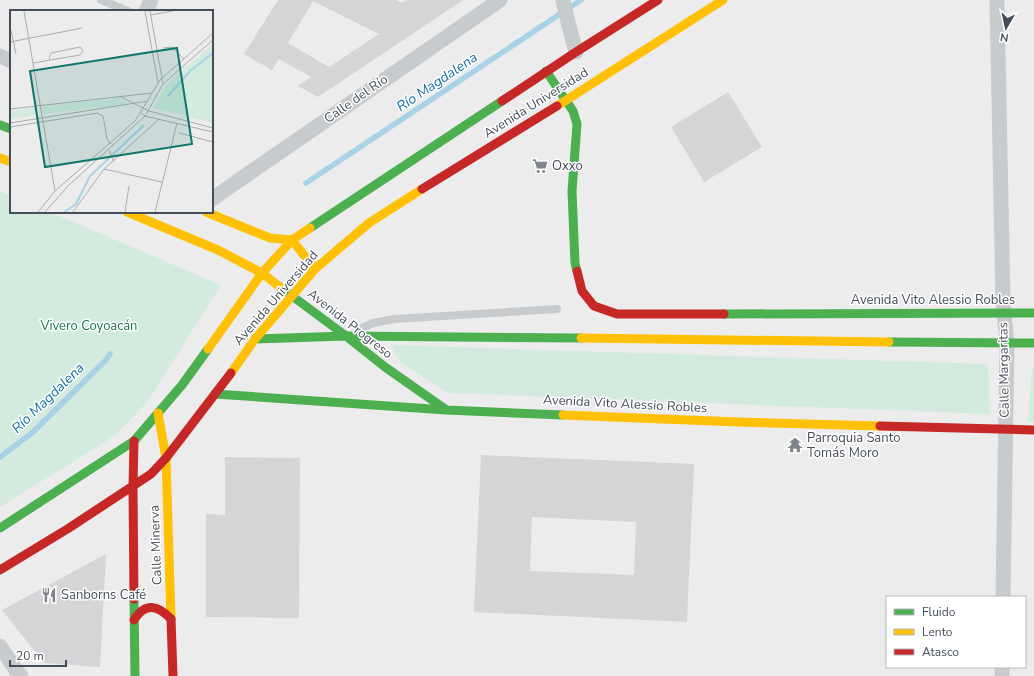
<svg xmlns="http://www.w3.org/2000/svg" width="1034" height="676" viewBox="0 0 1034 676" font-family="'Nunito Sans',sans-serif">
<style>
.green{fill:#d2ebde}
.lines{fill:none;stroke-linecap:round;stroke-linejoin:round}
.stream{stroke:#a8d2e7;stroke-width:5.5}
.building{fill:#d5d4d7;fill-rule:evenodd}
.lane{stroke:#c8cbcd;stroke-width:8}
.street{stroke:#c8cbcd;stroke-width:15}
.fast{stroke:#4caf50;stroke-width:9}
.slow{stroke:#ffc107;stroke-width:9}
.jam{stroke:#c62828;stroke-width:9}
.labels{text-anchor:middle;dominant-baseline:central;stroke-width:3;stroke-linejoin:round;paint-order:stroke}
.street-label{font-size:13px;fill:#454d58;stroke:#fff}
.poi-label{font-size:13px;fill:#454d58;stroke:#fff;text-anchor:start}
.park-label{font-size:13px;fill:#1b7352;stroke:#fff}
.water-label{font-size:14px;font-style:italic;fill:#146f9c;stroke:#fff}
.inset-river{fill:none;stroke:#a8d2e7;stroke-width:2}
.inset-road{fill:none;stroke:#aaacb1;stroke-width:1}
.view{fill:#0f766e;fill-opacity:0.15;stroke:#0f766e;stroke-width:2}
.inset-edge{fill:none;stroke:#454d58;stroke-width:2}
</style>
<rect width="100%" height="100%" fill="#edecec"/>
<g class="green">
<polygon points="0,191 11,196 11,212 50,212 221,285 148,401 116,435 0,507"/>
<polygon points="390,345 988,364 990,414 448,393 401,363"/>
<polygon points="1032,368 1034,368 1034,422 1028,422"/>
</g>
<g class="lines">
<g class="stream">
<polyline points="306,183 581,0"/>
<polyline points="0,457 32,433 106,360 110,354"/>
</g>
</g>
<g class="building">
<path d="M278,0H396L402,3L406,0H463L318,97L298,86L311,77L279,59L272,70L244,54ZM313,1L379,34L329,67L288,43Z"/>
<polygon points="728,92 762,147 704,182 671,127"/>
<path d="M481,455L694,464L687,622L474,612ZM532,517L636,522L634,575L530,571Z"/>
<polygon points="225,457 300,458 299,618 206,617 206,514 225,515"/>
<polygon points="106,554 100,667 44,663 2,610"/>
</g>
<g class="lines">
<g class="lane">
<polyline points="101,0 128,11"/>
<polyline points="360,329 373,323 394,319 557,309"/>
</g>
<g class="street">
<polyline points="563,0 568,22 576,52"/>
<polyline points="997,0 1003,302 1007,343 1003,597"/>
<polyline points="146,11 151,0"/>
<polyline points="0,56 11,61"/>
<polyline points="212,199 500,0"/>
<polyline points="0,646 18,673 21,676"/>
<polyline points="1002,676 1002,667"/>
</g>
<g class="fast">
<polyline points="546,71 573,111 577,124 572,191 575,263 577,271"/>
<polyline points="0,125 11,129"/>
<polyline points="310,228 502,101"/>
<polyline points="280,287 346,336 385,367 445,409"/>
<polyline points="724,314 1034,313"/>
<polyline points="255,339 346,336 581,338"/>
<polyline points="889,342 1034,343"/>
<polyline points="215,394 446,410 563,415"/>
<polyline points="0,528 134,441 182,385 208,349"/>
<polyline points="134,599 135,676"/>
</g>
<g class="slow">
<polyline points="557,106 723,0"/>
<polyline points="0,158 11,162"/>
<polyline points="127,212 218,250 262,273 280,287"/>
<polyline points="206,212 270,238 292,240 315,269"/>
<polyline points="581,338 889,342"/>
<polyline points="208,349 262,273 292,240 310,228"/>
<polyline points="231,373 255,339 315,269 369,223 422,189"/>
<polyline points="158,413 166,458 171,619"/>
<polyline points="563,415 738,422 880,426"/>
</g>
<g class="jam">
<polyline points="502,101 576,52 658,0"/>
<polyline points="422,189 557,106"/>
<polyline points="577,271 582,291 594,306 617,314 724,314"/>
<polyline points="880,426 1034,430"/>
<polyline points="134,441 133,487 134,599"/>
<polyline points="0,570 69,528 151,474 166,458 231,373"/>
<polyline points="171,619 173,676"/>
<path d="M134,620C145,602 158,605 171,619"/>
</g>
</g>
<defs>
<symbol id="supermarket-bare" viewBox="-9 -9 18 18"><path d="M-6-5.5h2.5l.6 2H6L4.5 2H-2.5L-4.4-4H-6ZM-1.5 3.2a1.3 1.3 0 1 0 .1 0ZM3 3.2a1.3 1.3 0 1 0 .1 0Z" fill="#80858c" stroke="#fff" stroke-width="2.5" paint-order="stroke"/></symbol>
<symbol id="temple-bare" viewBox="-9 -9 18 18"><path d="M0-6L5-2H3V0L6.5 2.5H4V6H1.5V3h-3V6H-4V2.5H-6.5L-3 0V-2H-5Z" fill="#80858c" stroke="#fff" stroke-width="2.5" paint-order="stroke"/></symbol>
<symbol id="restaurant-bare" viewBox="-9 -9 18 18"><path d="M-5-6h1v4h1v-4h1v4h1v-4h1v5L-1.5 .5V6h-2V.5L-5-1ZM5-6V6H3V1.5H1.5Q1.5-4 5-6Z" fill="#80858c" stroke="#fff" stroke-width="2.5" paint-order="stroke"/></symbol>
</defs>
<g fill-rule="evenodd">
<use href="#supermarket-bare" x="529" y="155" width="22" height="22"/>
<use href="#temple-bare" x="784" y="434" width="22" height="22"/>
<use href="#restaurant-bare" x="38" y="584" width="22" height="22"/>
</g>
<g class="labels">
<g class="street-label">
<text transform="translate(356 99) rotate(-35)">Calle del Río</text>
<text transform="translate(536 103) rotate(-32)">Avenida Universidad</text>
<text transform="translate(276 298) rotate(-49)">Avenida Universidad</text>
<text x="933" y="300">Avenida Vito Alessio Robles</text>
<text transform="translate(350 324) rotate(38)">Avenida Progreso</text>
<text transform="translate(1004 370) rotate(-91)">Calle Margaritas</text>
<text transform="translate(625 404) rotate(3)">Avenida Vito Alessio Robles</text>
<text transform="translate(156 545) rotate(-92)">Calle Minerva</text>
</g>
<g class="poi-label">
<text x="552" y="166">Oxxo</text>
<text x="807" y="438">Parroquia Santo<tspan x="807" dy="15">Tomás Moro</tspan></text>
<text x="61" y="595">Sanborns Café</text>
</g>
<g class="park-label">
<text x="89" y="326">Vivero Coyoacán</text>
</g>
<g class="water-label">
<text transform="translate(437 82) rotate(-34)">Río Magdalena</text>
<text transform="translate(48 398) rotate(-44)">Río Magdalena</text>
</g>
</g>
<g transform="translate(10 10)">
<rect width="203" height="203" fill="#edecec"/>
<path d="M203,34V113L144,98L156,75ZM110,88L119,94L33,104L32,97ZM26,97L27,105L0,109V101Z" fill="#d2ebde"/>
<path class="inset-river" d="M158,86L180,61L203,43M54,202L66,194L80,166L134,115"/>
<path class="inset-road" d="M14,1L45,181M135,1L148,73M140,1L153,74M141,5L162,1M1,20L6,44M0,32L72,18M153,38L162,37L174,49M23,53L70,45L73,41L70,37L41,43L39,49M109,86L139,101L203,118M0,99L142,83M131,103L135,106L203,122M0,113L138,91M0,117L87,103L93,106L97,129L101,134M169,123L203,132M99,140L104,152M94,159L152,172M28,202L45,181L125,111L150,70L203,23M35,202L59,175L135,106L153,74L203,30M63,202L94,159L149,109M115,202L119,176M145,202L167,113"/>
<path class="view" d="M167,38L182,134L35,157L20,61Z"/>
<rect width="203" height="203" class="inset-edge"/>
</g>
<rect x="886" y="596" width="140" height="72" fill="#ffffff" stroke="#b5b8bc"/>
<rect x="894" y="609" width="20" height="6" fill="#4caf50" stroke="#b5b8bc"/>
<text x="922" y="616" font-size="12" fill="#454d58">Fluido</text>
<rect x="894" y="629" width="20" height="6" fill="#ffc107" stroke="#b5b8bc"/>
<text x="922" y="636" font-size="12" fill="#454d58">Lento</text>
<rect x="894" y="649" width="20" height="6" fill="#c62828" stroke="#b5b8bc"/>
<text x="922" y="656" font-size="12" fill="#454d58">Atasco</text>
<g transform="translate(1006 28) rotate(189)" stroke="#ffffff" stroke-width="3" paint-order="stroke">
<path d="M0-3L7 15L0 10L-7 15Z" fill="#454d58"/>
<text y="-6" font-size="11" font-weight="bold" text-anchor="middle" fill="#454d58">N</text>
</g>
<path d="M10 660v6h56v-6" fill="none" stroke="#454d58" stroke-width="2"/>
<text x="16" y="660" font-size="12" fill="#454d58" stroke="#ffffff" stroke-width="3" paint-order="stroke">20 m</text>
</svg>
